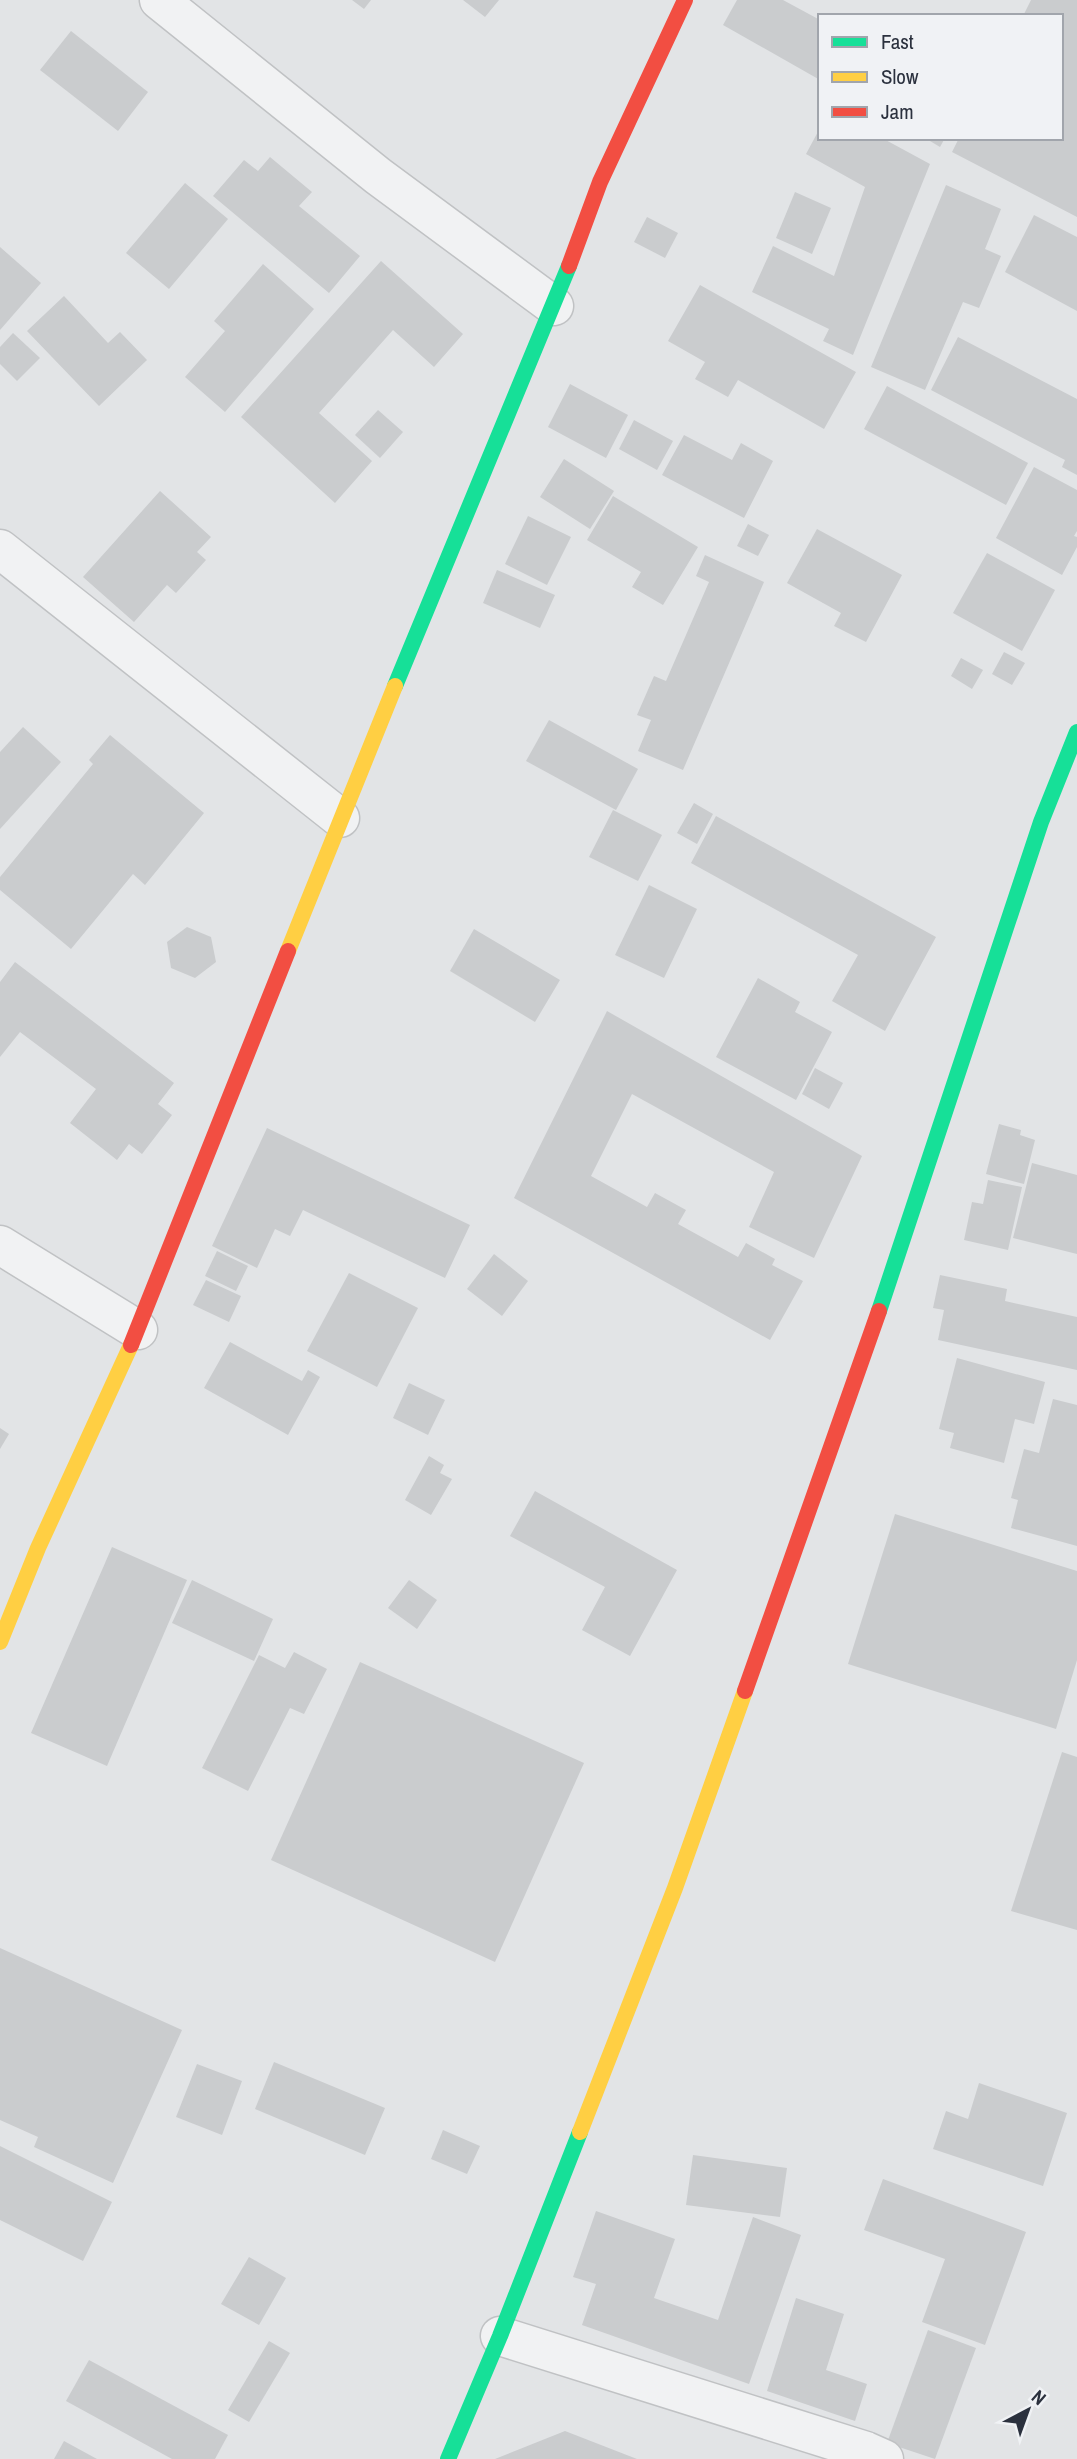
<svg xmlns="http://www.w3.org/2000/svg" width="1077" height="2459" viewBox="0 0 1077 2459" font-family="'Archivo Narrow',sans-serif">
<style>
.building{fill:#caccce}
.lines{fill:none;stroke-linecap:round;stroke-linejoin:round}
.street-casing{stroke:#c0c2c4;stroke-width:41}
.street{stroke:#f1f2f3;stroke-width:38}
.fast{stroke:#16e098;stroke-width:16}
.slow{stroke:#ffcf43;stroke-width:16}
.jam{stroke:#f24e42;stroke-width:16}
</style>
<rect width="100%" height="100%" fill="#e2e4e6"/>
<g class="building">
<polygon points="352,0 371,0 364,9"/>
<polygon points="463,0 499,0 485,17"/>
<polygon points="737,0 783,0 820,20 820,80 723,25"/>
<polygon points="1031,0 1077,0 1077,217 952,152 959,138 1061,138 1061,16 1023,16"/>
<polygon points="71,31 148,92 118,131 40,70"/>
<polygon points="820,128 820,138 882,138 930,164 853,355 823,341 829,329 752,292 773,246 834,276 865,187 806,154"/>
<polygon points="925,138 945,138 940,147"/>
<polygon points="270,157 312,192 299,206 360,256 329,293 213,196 244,160 258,171"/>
<polygon points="185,183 228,219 169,289 126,253"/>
<polygon points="946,185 1001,209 985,249 1001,256 979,308 963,302 925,390 871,367"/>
<polygon points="795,192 831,208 812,254 776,238"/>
<polygon points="1034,215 1077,237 1077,311 1005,272"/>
<polygon points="647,217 678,233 665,258 634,242"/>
<polygon points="0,247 41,283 0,330"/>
<polygon points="381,261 463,334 434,367 393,330 319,413 372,461 335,503 241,417"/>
<polygon points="263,264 314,309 225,412 185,377 225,331 214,321"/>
<polygon points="700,285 856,372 824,429 738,380 728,397 695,379 705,362 668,341"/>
<polygon points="64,296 108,343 120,332 147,360 99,406 27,331"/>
<polygon points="13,333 40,358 17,381 0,364 0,347"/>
<polygon points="958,337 1077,399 1077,475 1062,467 1065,460 931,390"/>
<polygon points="570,384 628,415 606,458 548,427"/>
<polygon points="887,386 1028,463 1006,505 864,429"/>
<polygon points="378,410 403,432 380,458 355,435"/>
<polygon points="634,420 673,441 657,470 619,449"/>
<polygon points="684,435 732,460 741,443 773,461 744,518 662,475"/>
<polygon points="564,459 614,491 590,529 540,497"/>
<polygon points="1034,467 1077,490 1077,531 1074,536 1077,537 1077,547 1062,575 996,538"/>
<polygon points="160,491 211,537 197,552 206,560 176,593 167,585 134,622 83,577"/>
<polygon points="613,496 698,547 663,605 632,587 641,572 587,540"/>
<polygon points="528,516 571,537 547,585 505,564"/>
<polygon points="748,524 769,535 758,556 737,546"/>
<polygon points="817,529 902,575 866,642 834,626 841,613 787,583"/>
<polygon points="987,553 1055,590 1022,651 953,613"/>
<polygon points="705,555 764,582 683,770 638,751 651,720 637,715 654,676 666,681 709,582 696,576"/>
<polygon points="497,570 555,595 540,628 483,603"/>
<polygon points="1004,652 1025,663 1012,685 992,674"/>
<polygon points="961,658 983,670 972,689 951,676"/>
<polygon points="549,720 638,769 616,810 526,761"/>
<polygon points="23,727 61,762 0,829 0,752"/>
<polygon points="110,735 204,813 145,885 133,874 71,949 0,890 0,877 93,764 89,760"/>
<polygon points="694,803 713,814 697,844 677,833"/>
<polygon points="613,810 662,835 638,881 589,857"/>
<polygon points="716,816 936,937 885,1031 832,1001 858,955 691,863"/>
<polygon points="649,885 697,909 664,978 615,955"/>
<polygon points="187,927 211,937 216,962 195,978 171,968 167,942"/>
<polygon points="474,929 560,980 535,1022 450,971"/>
<polygon points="15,962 174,1083 158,1104 172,1115 142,1154 129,1144 117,1160 70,1123 96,1089 20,1032 0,1057 0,982"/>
<polygon points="758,978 800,1002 795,1012 832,1032 796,1100 716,1057"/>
<polygon points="607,1011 862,1156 814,1258 749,1227 774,1172 632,1094 591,1176 647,1207 655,1193 686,1210 678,1224 738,1257 746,1243 775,1259 772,1265 803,1281 770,1340 514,1198"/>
<polygon points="815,1068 843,1083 829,1109 802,1094"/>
<polygon points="999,1124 1021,1130 1020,1135 1035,1140 1024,1184 986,1174"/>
<polygon points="267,1128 470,1225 445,1278 303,1210 290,1236 275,1229 257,1268 212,1246"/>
<polygon points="1032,1163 1077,1175 1077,1254 1013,1238"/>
<polygon points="988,1180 1022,1187 1008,1250 964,1240 972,1202 983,1204"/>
<polygon points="217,1251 248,1266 236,1291 205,1276"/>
<polygon points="494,1254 528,1281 502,1316 467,1289"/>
<polygon points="349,1273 418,1308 377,1387 307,1351"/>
<polygon points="940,1275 1007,1289 1005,1301 1077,1317 1077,1370 938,1340 944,1310 933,1308"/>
<polygon points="206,1280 241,1296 229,1322 193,1305"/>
<polygon points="230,1342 302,1381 308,1370 320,1377 288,1435 204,1388"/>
<polygon points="957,1358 1045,1382 1034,1424 1015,1419 1004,1463 950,1448 954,1433 939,1429"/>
<polygon points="409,1383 445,1400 428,1435 393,1418"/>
<polygon points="1053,1399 1077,1405 1077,1546 1011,1528 1018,1500 1011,1498 1024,1449 1039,1453"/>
<polygon points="0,1428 9,1434 0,1449"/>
<polygon points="429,1456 444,1465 440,1473 452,1479 431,1515 405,1500"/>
<polygon points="535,1491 677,1570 630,1656 582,1630 605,1587 510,1536"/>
<polygon points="895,1514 1077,1571 1077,1660 1056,1729 848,1664"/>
<polygon points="112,1547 187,1580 107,1766 31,1733"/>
<polygon points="192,1580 273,1619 254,1661 172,1623"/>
<polygon points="409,1580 437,1600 417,1629 388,1608"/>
<polygon points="294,1652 327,1669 304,1714 290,1708 248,1791 202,1768 259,1655 285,1668"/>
<polygon points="360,1662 584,1763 495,1962 271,1860"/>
<polygon points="1062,1752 1077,1757 1077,1930 1011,1911"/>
<polygon points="0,1948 182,2030 113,2183 34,2147 38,2137 0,2120"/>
<polygon points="274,2062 385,2108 365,2155 255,2109"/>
<polygon points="197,2064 242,2081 222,2135 176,2117"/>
<polygon points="979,2083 1067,2113 1043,2186 933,2149 946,2111 968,2119"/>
<polygon points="443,2130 480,2146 467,2174 431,2159"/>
<polygon points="0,2146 112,2202 83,2261 0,2220"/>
<polygon points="693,2155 787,2168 780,2217 686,2205"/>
<polygon points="883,2179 1026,2232 985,2345 922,2322 945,2259 864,2230"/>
<polygon points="596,2211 675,2239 654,2298 718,2320 753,2217 801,2235 749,2384 582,2325 596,2284 573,2277"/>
<polygon points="249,2257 286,2278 259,2325 221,2304"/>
<polygon points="796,2298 844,2314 826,2370 867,2384 855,2421 767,2391"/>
<polygon points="928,2330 976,2348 935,2459 887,2443"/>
<polygon points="269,2341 290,2353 249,2422 228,2410"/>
<polygon points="89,2360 228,2435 215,2459 172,2459 66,2401"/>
<polygon points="565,2431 637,2459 495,2459"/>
<polygon points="64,2441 97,2459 54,2459"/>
</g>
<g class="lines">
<defs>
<g id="street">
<polyline points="159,0 378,176 554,306"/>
<polyline points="0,549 340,818"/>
<polyline points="0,1245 138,1330"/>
<polyline points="500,2336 866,2451 884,2459"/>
</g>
</defs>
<use href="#street" class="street-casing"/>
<use href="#street" class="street"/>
<g class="fast">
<polyline points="395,686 569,266"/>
<polyline points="879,1311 1041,822 1077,732"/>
<polyline points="448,2459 500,2336 580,2132"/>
</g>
<g class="slow">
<polyline points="288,951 395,686"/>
<polyline points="0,1642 38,1548 131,1345"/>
<polyline points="580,2132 675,1888 745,1691"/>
</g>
<g class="jam">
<polyline points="569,266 600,182 685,0"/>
<polyline points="131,1345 288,951"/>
<polyline points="745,1691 879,1311"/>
</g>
</g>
<rect x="818" y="14" width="245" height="126" fill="#f0f2f5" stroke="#a1a5ac" stroke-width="2"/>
<rect x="832" y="37" width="35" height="10" fill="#16e098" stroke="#a1a5ac" stroke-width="2"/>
<text x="881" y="49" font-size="21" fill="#2b313e">Fast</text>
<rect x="832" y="72" width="35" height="10" fill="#ffcf43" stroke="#a1a5ac" stroke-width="2"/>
<text x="881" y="84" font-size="21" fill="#2b313e">Slow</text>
<rect x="832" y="107" width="35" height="10" fill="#f24e42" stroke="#a1a5ac" stroke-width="2"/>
<text x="881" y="119" font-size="21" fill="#2b313e">Jam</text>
<g transform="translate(1028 2410) rotate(41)" stroke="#f0f2f5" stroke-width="5" paint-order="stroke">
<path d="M0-5L12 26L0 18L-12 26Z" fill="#2b313e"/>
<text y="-10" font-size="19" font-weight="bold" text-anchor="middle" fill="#2b313e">N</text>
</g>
</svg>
